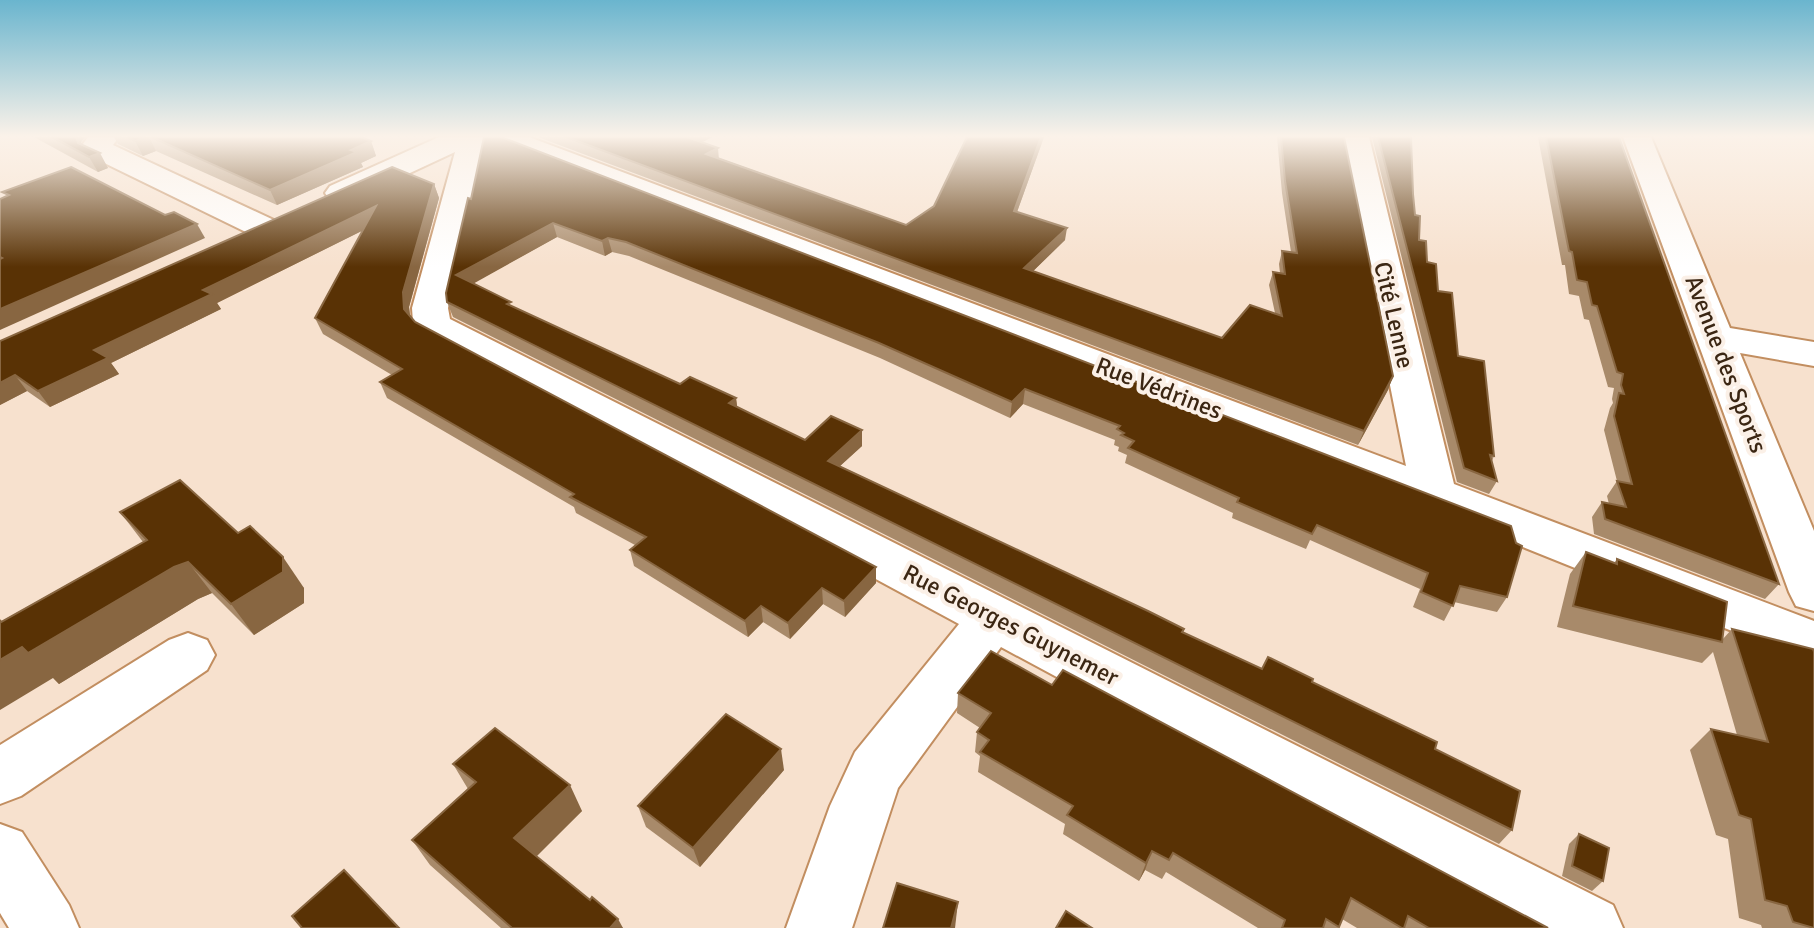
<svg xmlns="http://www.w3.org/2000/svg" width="1814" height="928" viewBox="0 0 1814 928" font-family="Signika,sans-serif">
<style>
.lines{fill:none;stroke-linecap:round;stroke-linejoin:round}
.minor-casing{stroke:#c28e60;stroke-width:4}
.minor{fill:#fff;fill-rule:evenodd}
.wall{fill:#a88a6a}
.shaded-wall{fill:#886641}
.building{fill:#593205;stroke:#886641;stroke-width:2}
.labels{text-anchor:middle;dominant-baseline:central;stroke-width:8;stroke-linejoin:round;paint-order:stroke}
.street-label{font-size:24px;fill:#3b2613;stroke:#fbf0e7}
</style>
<rect width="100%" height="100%" fill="#f7e1ce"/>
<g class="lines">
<defs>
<g id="minor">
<polygon points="88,137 119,137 113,145 276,221 280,228 276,235 264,238 252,235 90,156 83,144"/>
<polygon points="439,137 487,137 448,308 450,319 1613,905 1623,928 1523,928 1001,647 898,788 852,928 786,928 830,806 855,752 959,624 424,335 413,322 412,308 455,152 352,200 341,202 330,200 325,193 330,186"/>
<polygon points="488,137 529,137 1406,466 1341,137 1369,137 1454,484 1814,621 1814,664 1418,505 492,143"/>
<polygon points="1623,137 1651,137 1730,328 1814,342 1814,366 1740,353 1814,531 1814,611 1796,606 1789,592"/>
<polygon points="188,633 207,640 215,655 207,670 21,796 0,804 0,745 169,640"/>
<polygon points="0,824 22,832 69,905 79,928 9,928 0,913"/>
</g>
</defs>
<use href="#minor" class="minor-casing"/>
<use href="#minor" class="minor"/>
</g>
<g class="wall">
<polygon points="34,137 85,137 81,142 81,144 108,168 98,172"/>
<polygon points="114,137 361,137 371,141 376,156 361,163 363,167 277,205 156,151 143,156 118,144"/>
<polygon points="484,137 1507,597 1497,612 1454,602 1444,621 1413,607 1420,589 1310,540 1306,549 1232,518 1233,513 1125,463 1127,455 1118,451 1119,447 1114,445 1115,440 1023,404 1010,418 880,358 629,256 612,252 605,256 557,237 473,283 512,307 680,384 736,398 737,407 805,440 862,430 862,446 840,466 1184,629 1183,633 1262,669 1312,682 1435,749 1512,830 1499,844 453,317 447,302 471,199"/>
<polygon points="538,137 712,137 701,143 719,158 906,225 934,206 967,137 1044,137 1017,212 1065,240 1033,271 1222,338 1275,313 1269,285 1273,272 1280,273 1279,264 1282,251 1291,252 1282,193 1277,137 1344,137 1393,376 1388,390 1358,445"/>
<polygon points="1372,137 1411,137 1413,194 1415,215 1419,240 1438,291 1458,356 1494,456 1492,461 1497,481 1489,494 1457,482"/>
<polygon points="1538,137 1619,137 1779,584 1765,599 1594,534 1592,517 1602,502 1609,504 1607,496 1617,481 1604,430 1610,408 1613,403 1612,399 1614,388 1608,387 1589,320 1584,319 1579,296 1569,294 1565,265 1562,265"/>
<polygon points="434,184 439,198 409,307 410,315 415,322 876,567 876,583 845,617 823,604 790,639 763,622 748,637 634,566 630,550 635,545 576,513 574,507 387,398 380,382 392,375 323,334 315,318 363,230 217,303 221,309 111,363 119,374 50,407 27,391 0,405 0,341"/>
<polygon points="120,512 238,533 304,588 304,603 254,635 212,593 198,599 59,684 2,621 143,542"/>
<polygon points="1586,552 1614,563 1617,559 1722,640 1732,629 1813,649 1814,928 1762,928 1761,925 1739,918 1728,839 1716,835 1690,750 1711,729 1737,735 1713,652 1702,663 1557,627 1570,574"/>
<polygon points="1052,685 1548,928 1357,928 1342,919 1338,928 1258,928 1166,872 1162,879 1145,870 1139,881 1063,834 1065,824 978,772 980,756 975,752 977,732 980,728 957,713 958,693"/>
<polygon points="453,764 582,811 536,856 623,928 501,928 430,865 412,840 468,789"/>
<polygon points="784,770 700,867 646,827 638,806"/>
<polygon points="1579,834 1603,881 1592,891 1562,876 1569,844"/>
</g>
<g class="shaded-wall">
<polygon points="76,137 85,137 81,142 87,158"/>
<polygon points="145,137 149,137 156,151 143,156 135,141"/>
<polygon points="712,137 688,149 686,138"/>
<polygon points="1041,137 1044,137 1013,223 1014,211"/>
<polygon points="371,141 376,156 361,163 363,167 277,205 270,190"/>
<polygon points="718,148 719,160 706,154"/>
<polygon points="100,153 108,168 98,172 89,157"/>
<polygon points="434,184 439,198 409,307 411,324 404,309 403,292"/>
<polygon points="376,206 382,221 217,303 221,309 111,363 119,374 50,407 38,391 94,350 203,290"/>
<polygon points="553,223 557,237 462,290 456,275"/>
<polygon points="197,224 205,238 0,330 0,309"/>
<polygon points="1067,228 1065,240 1023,281 1024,268"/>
<polygon points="608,238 612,252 605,256 602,241"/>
<polygon points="15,375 27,391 0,405 0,383"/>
<polygon points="1393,376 1388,390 1358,445 1364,431"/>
<polygon points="1025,389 1023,404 1010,418 1012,402"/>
<polygon points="736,398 738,413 729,403"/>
<polygon points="862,430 862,446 829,476 828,461"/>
<polygon points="283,557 304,588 304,603 254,635 231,604"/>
<polygon points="188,562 212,593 198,599 59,684 53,678 0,710 0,660 22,647 31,651 174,567"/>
<polygon points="876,567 876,583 845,617 844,601"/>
<polygon points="822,588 823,604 790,639 788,623"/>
<polygon points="761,606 763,622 748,637 745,621"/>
<polygon points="781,749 784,770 700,867 693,848"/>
<polygon points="570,785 582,811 529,864 514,838"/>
<polygon points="1152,851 1145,870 1139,881 1146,863"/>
<polygon points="958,902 955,928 951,928"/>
<polygon points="618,919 623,928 610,928"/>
</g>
<g class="building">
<polygon points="52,137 76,137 78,143 100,153 89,157"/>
<polygon points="127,137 145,137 135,141"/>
<polygon points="151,137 361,137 371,141 351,150 357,152 270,190"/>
<polygon points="484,137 501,137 1511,526 1516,543 1522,546 1507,597 1460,586 1453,606 1421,592 1428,573 1317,525 1312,534 1237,502 1239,498 1128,448 1134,441 1121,435 1124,433 1117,429 1120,426 1025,389 1012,402 879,343 626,242 608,238 602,241 553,223 456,275 511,302 507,304 680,384 690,377 736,398 729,403 805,440 831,416 862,430 828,461 1148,611 1184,629 1182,632 1262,669 1268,657 1313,679 1312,682 1437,742 1435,749 1520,791 1512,830 447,302 446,293 468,198 471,199"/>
<polygon points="566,137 687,137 718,148 706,154 906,225 934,206 967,137 1041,137 1014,211 1067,228 1024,268 1222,338 1250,305 1282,316 1273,272 1285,274 1282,251 1297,253 1285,181 1281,137 1344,137 1393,376 1364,431"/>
<polygon points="1378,137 1411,137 1413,194 1415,215 1420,216 1419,240 1426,241 1427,262 1436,264 1438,291 1452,293 1458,356 1484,361 1494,456 1490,455 1497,481 1464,468"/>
<polygon points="1546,137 1619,137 1779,584 1605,519 1602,502 1626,507 1617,481 1632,484 1614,416 1619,393 1624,394 1621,385 1623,374 1617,372 1597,306 1592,305 1587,282 1577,280 1572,252 1569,251"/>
<polygon points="71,167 165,215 174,212 197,224 0,309 0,259 2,258 0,257 0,199 9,195 2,192"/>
<polygon points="392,167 434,184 403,292 404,309 415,322 876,567 844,601 822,588 788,623 761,606 745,621 630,550 646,537 570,497 574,494 380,382 402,369 315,318 376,206 203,290 212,294 94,350 108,358 38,391 15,375 0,383 0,341"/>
<polygon points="180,480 238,533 250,526 283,557 283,572 231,604 188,562 174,567 28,653 22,647 0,660 0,620 1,622 147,540 120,512"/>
<polygon points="1586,552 1617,564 1617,559 1727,602 1722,642 1573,606"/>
<polygon points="1732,629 1813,649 1814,652 1814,928 1793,922 1787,906 1765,900 1751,819 1739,815 1711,729 1768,742"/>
<polygon points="991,651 1052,685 1063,670 1548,928 1429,928 1408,916 1404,928 1402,928 1351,898 1339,927 1326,919 1323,928 1282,928 1285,920 1173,853 1169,860 1152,851 1146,863 1067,815 1073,806 980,752 989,740 977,732 991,713 958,693"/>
<polygon points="726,714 781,749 693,848 638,806"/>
<polygon points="495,728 570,785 514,838 590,900 592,897 618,919 610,928 512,928 412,840 476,782 453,764"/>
<polygon points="1579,834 1609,848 1603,881 1572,866"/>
<polygon points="344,870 399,928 302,928 292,916"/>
<polygon points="897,883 958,902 951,928 883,928"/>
<polygon points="1066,911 1092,928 1056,928"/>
</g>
<linearGradient id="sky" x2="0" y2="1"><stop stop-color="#6ab5ce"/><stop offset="0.51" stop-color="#fbf2e9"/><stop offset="1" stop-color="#fbf2e9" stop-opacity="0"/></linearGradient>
<rect width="1814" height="267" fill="url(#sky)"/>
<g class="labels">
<g class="street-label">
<text transform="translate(1394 315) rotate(77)">Cité Lenne</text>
<text transform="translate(1726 364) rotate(69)">Avenue des Sports</text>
<text transform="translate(1159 388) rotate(21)">Rue Védrines</text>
<text transform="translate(1011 625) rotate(27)">Rue Georges Guynemer</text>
</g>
</g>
</svg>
